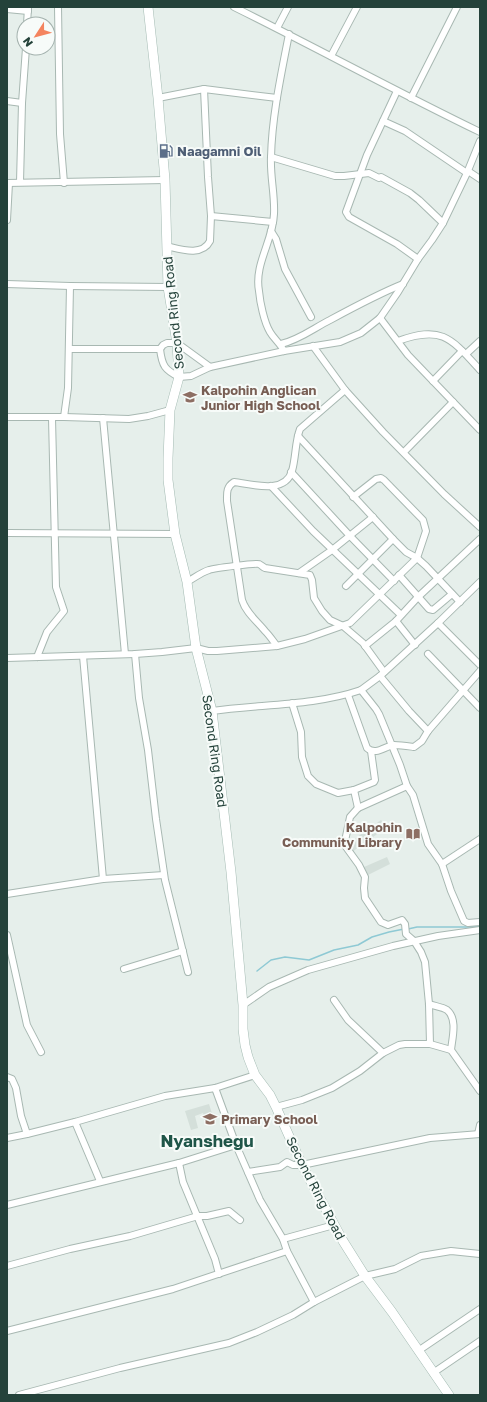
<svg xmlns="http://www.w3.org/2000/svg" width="487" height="1402" viewBox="0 0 487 1402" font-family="'Golos Text',sans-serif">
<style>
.built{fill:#d4dfda}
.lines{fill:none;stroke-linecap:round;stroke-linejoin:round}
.stream{stroke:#8ec9d4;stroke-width:1.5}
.street-casing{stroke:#a8b8b2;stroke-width:8}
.secondary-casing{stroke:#a4bbb3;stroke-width:10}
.street{stroke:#fff;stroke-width:6}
.secondary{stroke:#fff;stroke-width:9}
.labels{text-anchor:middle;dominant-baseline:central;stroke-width:4;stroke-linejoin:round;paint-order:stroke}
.service-label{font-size:13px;font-weight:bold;fill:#4e5e75;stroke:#f7fbf9;text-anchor:start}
.street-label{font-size:13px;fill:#24423a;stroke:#f7fbf9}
.education-label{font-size:13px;font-weight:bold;fill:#785e54;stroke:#f7fbf9;text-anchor:start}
.district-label{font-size:17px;font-weight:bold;fill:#1f5548;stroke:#f7fbf9}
</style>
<rect width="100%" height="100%" fill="#e6efeb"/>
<g class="built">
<polygon points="381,820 387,827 352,852 346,845"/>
<polygon points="387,857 390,864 368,875 364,867"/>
<polygon points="209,1104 215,1123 207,1125 203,1113 195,1116 198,1128 191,1130 185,1111"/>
</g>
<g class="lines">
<g class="stream">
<polyline points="408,929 417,927 480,927"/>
<polyline points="257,971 271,960 285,957 309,960 334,950 358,945 372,937 389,932 404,929"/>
</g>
<defs>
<g id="street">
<polyline points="58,7 60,134 64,183"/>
<path d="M234,7C317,48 397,92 480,132"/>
<polyline points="7,9 28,11"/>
<polyline points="27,24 28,8"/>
<polyline points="277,28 288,7"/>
<polyline points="331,56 357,7"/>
<polyline points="397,91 367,155 346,212 349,217 397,244 418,259"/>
<polyline points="158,98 204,89 277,98"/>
<polyline points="411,98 457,7"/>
<polyline points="7,101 22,103"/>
<polyline points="383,121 405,131 467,173"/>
<polyline points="271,157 335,176 344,176 369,173 379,178 381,177 410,193 419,200 443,223"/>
<polyline points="468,171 480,179"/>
<polyline points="20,182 22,103 26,48"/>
<polyline points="7,183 165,180"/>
<polyline points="211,216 273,222"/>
<polyline points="7,220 9,183"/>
<polyline points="271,231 276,239 285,269 311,317"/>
<path d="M166,246C180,249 202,257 210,241L211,216L208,177L204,89"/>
<polyline points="7,284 70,286 168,287"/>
<polyline points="380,318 408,355 480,430"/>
<path d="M398,341C442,325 451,338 480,370"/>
<path d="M281,344C299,340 314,328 330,320C354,307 378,294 403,284"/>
<polyline points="313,346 345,390 383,432 444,494 480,527"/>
<polyline points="69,349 160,349 163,345 167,343 177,343 210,367"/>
<path d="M160,349C162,366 165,370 179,377L191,376L210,367L284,351L340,342L361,333L380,318L398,292L418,259L432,240L443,223L467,173L480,141"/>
<path d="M284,351C280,343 274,339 270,332C264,322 260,302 259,291C254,264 273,241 274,214C275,195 270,176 271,157C272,116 281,75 289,34"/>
<polyline points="466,354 480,341"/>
<polyline points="433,381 462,351"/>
<polyline points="7,417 64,417 129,419 148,416 170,410"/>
<polyline points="64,417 68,388 70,286"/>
<polyline points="103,418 125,654"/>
<polyline points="298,436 393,539 406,552 417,558 426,566 460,602"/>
<polyline points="404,452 453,402"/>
<polyline points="291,472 350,536 394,581"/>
<polyline points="271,486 313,531 401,615"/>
<polyline points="7,533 175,534"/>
<polyline points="299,573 332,550 373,517"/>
<polyline points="399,575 429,609 433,610 452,594"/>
<path d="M187,582C194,578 202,572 209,570C214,568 256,563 259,564C261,565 263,567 265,568L310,575L312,580L314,598L322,611L330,620L343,626L363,643L384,672"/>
<polyline points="480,582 438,623 480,665"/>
<polyline points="346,586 393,539"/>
<polyline points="396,621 415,645"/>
<polyline points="438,623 380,676 361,690 376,709 379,714 400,765 407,786 413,795 428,844 442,864 451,891 464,921 468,923 480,922"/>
<path d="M277,646C273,641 270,636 265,631C257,621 246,613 242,600L227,501C227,493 226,487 234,482C251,484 285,495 292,471C296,457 295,442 300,429L345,390"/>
<polyline points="365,646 396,621 418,597 480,539"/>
<polyline points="135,654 139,698 148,750 156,819 165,880 188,972"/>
<polyline points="428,654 480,708"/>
<polyline points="83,656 103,879"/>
<polyline points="37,657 47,632 64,611 56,587 52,418"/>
<polyline points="7,658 135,654 162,652 196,648 208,651 217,651 277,646 305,639 350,623 417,558 426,531 423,520 384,480 381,478 376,479 353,497"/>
<polyline points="380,676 409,711 428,731"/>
<path d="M348,695L367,748C376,756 385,746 394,745C401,745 407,746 414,747L422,741L428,731L480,671"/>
<polyline points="292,703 301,732 302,757 308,776 316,784 338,793 354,790 374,782 375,780 371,751"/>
<path d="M212,711C261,704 314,706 361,690"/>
<polyline points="407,786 358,808 350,817 345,841 346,847 359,865 365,877 364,888 365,898 381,922 388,925 402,920 405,924 406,934 414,941 421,952 425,962 429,1004 430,1044"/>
<polyline points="354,790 358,808"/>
<polyline points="442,864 480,839"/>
<polyline points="7,894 103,879 164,875"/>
<polyline points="7,935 27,1025 41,1052"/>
<polyline points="124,969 183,951"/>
<polyline points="334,1000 348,1020 383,1053"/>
<path d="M429,1004C434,1006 443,1007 447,1010C458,1019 452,1039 451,1050"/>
<polyline points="243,1005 269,987 308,970 393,946 438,936 480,930"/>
<polyline points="7,1077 12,1079 16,1088 21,1116 27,1134"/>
<polyline points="215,1088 236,1145 260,1200 283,1239 287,1251 314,1302"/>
<polyline points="276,1107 302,1100 332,1088 360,1071 383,1053 399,1045 405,1044 430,1044 451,1050 480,1091"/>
<polyline points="75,1122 100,1181"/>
<polyline points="478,1134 480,1125"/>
<polyline points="7,1138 27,1134 75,1122 165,1096 215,1088 255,1075"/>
<polyline points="179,1163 183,1182 215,1259 219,1274"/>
<polyline points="248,1172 280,1167 287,1162 293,1165 302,1165 430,1138 480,1134"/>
<polyline points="7,1205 179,1163 236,1145"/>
<polyline points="283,1239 334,1225"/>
<polyline points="7,1266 70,1249 130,1236 198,1216 207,1216 229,1211 240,1220"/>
<polyline points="7,1331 173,1289 287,1251"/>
<polyline points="418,1351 480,1309"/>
<polyline points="433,1373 480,1341"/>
<polyline points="19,1395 120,1368 229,1343 257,1332 293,1315 314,1302 365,1276 395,1269 421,1256 451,1251 480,1254"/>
</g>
<polyline id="secondary" points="148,7 158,98 165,180 168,287 177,343 179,377 170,410 168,458 168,480 175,534 187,582 196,648 212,711 231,872 243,1005 243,1029 245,1045 248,1057 255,1075 270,1095 276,1107 302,1165 343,1241 365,1276 392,1312 449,1395"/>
</defs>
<use href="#street" class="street-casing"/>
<use href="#secondary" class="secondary-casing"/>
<use href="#street" class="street"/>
<use href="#secondary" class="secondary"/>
</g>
<defs>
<symbol id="fuel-bare" viewBox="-9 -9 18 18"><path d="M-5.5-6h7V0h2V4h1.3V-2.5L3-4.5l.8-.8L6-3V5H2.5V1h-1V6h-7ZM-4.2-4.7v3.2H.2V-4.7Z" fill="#5c6f8a" stroke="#f7fbf9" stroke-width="2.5" paint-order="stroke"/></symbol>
<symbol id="school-bare" viewBox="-9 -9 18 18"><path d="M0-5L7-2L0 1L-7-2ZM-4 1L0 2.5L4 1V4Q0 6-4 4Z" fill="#8d6e63" stroke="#f7fbf9" stroke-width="2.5" paint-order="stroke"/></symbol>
<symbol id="library-bare" viewBox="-9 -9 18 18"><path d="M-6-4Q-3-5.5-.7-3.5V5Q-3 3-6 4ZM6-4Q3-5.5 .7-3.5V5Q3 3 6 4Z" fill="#8d6e63" stroke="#f7fbf9" stroke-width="2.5" paint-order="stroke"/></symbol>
</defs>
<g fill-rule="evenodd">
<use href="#fuel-bare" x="156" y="141" width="20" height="20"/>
<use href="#school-bare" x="180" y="387" width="20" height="20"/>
<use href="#library-bare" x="403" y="824" width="20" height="20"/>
<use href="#school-bare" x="200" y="1109" width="20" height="20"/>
</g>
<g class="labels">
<g class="service-label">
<text x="177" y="151">Naagamni Oil</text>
</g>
<g class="street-label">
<text transform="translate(173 313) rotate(-96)">Second Ring Road</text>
<text transform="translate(215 751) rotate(82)">Second Ring Road</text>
<text transform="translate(316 1188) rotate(63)">Second Ring Road</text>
</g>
<g class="education-label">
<text x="201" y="390">Kalpohin Anglican<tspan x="201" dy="15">Junior High School</tspan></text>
<text x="402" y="827" text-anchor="end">Kalpohin<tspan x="402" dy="15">Community Library</tspan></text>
<text x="221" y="1119">Primary School</text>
</g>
<g class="district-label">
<text x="207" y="1140">Nyanshegu</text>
</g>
</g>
<rect width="487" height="1402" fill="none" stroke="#24423a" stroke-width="16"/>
<g transform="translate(36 36) rotate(234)"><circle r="19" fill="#f7fbf9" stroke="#a3b1ad"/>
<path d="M0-3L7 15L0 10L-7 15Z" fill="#f4845f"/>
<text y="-6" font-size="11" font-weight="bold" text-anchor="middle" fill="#24423a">N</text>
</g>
</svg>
